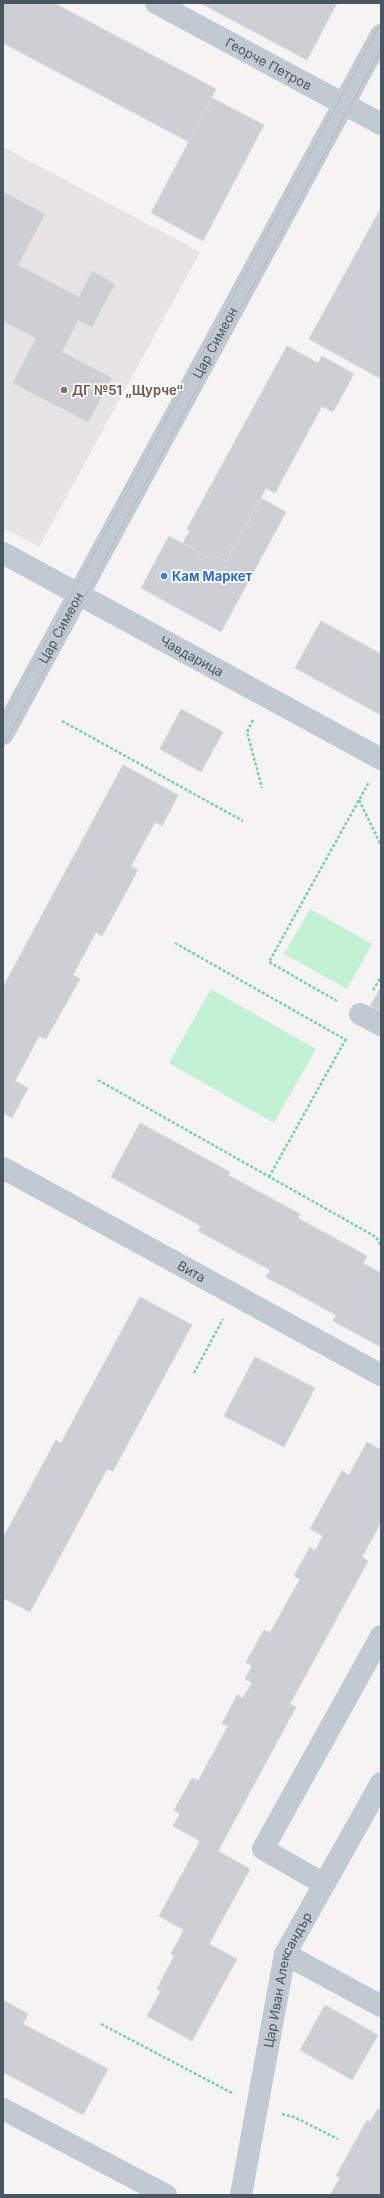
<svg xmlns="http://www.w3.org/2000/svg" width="384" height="2198" viewBox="0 0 384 2198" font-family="Inter,sans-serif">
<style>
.education{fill:#e6e4e5}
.green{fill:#c3f1d5}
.building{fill:#cdcfd5;stroke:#d7d9de}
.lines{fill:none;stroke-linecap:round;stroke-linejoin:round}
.path{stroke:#7ad0a6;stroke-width:2.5;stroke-dasharray:3 2;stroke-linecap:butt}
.minor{stroke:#c1cad2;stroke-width:22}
.tram{stroke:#b5b8bd;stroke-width:1}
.education-dot{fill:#8d6e63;stroke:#fff;stroke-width:1.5}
.shop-dot{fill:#3f7fe0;stroke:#fff;stroke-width:1.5}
.labels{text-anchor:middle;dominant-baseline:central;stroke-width:3.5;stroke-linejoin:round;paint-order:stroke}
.street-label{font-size:13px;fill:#4a5661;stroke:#fff}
.education-label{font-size:13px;font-weight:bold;fill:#785e54;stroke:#fff;text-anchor:start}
.shop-label{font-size:13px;font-weight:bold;fill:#366cbe;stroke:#fff;text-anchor:start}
</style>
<rect width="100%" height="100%" fill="#f5f3f3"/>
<polygon class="education" points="3,147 200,252 39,547 3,528"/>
<g class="green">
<polygon points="310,909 372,944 347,989 284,954"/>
<polygon points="211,989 316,1049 274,1123 169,1063"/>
</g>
<g class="building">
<polygon points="3,3 54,3 216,89 189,142 3,43"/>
<polygon points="200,3 337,3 307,60"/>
<polygon points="212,98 264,125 203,241 151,213"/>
<polygon points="3,192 45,214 18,265 79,297 92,271 115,284 92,327 78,320 62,352 112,378 88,422 13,383 36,338 3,321"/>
<polygon points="381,208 381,379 309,339"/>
<polygon points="287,346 318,363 322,356 354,374 333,412 322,406 275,493 266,488 226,561 213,554 210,559 183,543 190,530 187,529"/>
<polygon points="261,498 286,512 221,632 141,588 169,536 210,559 213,554 226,561"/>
<polygon points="321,621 381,654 381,715 295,668"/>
<polygon points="181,709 223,732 201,772 160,749"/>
<polygon points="123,765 178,795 162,826 155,822 131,866 138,870 102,936 96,932 73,975 80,979 46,1039 39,1036 15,1081 28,1088 12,1118 3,1113 3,987"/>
<polygon points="381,987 381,1013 370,1006"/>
<polygon points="140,1123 230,1172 228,1175 300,1214 298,1218 367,1256 363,1263 381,1273 381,1347 333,1321 336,1315 266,1277 270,1270 198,1231 201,1226 111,1177"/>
<polygon points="140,1297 192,1325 113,1471 107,1469 30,1612 3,1598 3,1538 56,1440 61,1443"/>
<polygon points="255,1357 315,1388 284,1447 224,1416"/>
<polygon points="367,1442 381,1450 381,1522 362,1557 368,1561 290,1704 296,1707 218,1851 250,1869 209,1944 237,1959 192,2041 147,2016 161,1991 157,1989 174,1956 171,1954 184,1930 159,1916 200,1841 173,1826 180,1814 174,1810 192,1778 198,1781 228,1726 222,1724 237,1695 243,1698 252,1683 245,1679 252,1666 246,1662 264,1630 270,1633 300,1579 294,1576 310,1547 315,1551 323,1536 310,1529 342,1471 349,1475"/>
<polygon points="3,2000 28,2014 23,2024 108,2069 83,2115 3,2072"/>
<polygon points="325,2005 378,2035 352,2080 300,2050"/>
<polygon points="378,2109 381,2110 381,2195 330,2195 340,2178 336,2176 367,2120 370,2122"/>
</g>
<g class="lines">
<g class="path">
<polyline points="253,720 247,732 262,788"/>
<polyline points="62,721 243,821"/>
<polyline points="359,800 381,845"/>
<polyline points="175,943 346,1040"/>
<polyline points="373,990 381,977"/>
<polyline points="337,1001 269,962 369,782"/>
<polyline points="98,1080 376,1237 381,1246"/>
<polyline points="269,1177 347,1037"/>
<polyline points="194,1373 223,1319"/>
<polyline points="101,2024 232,2093"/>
<polyline points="282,2114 294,2117 338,2139"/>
</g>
<g class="minor">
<path id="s1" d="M156,3L381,124"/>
<path id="s2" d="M3,553L381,759"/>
<path id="s3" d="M3,734L381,35"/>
<polyline points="360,1014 381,1025"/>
<path id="s4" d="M3,1168L381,1375"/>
<polyline points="324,1884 263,1849 381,1636"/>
<polyline points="285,1954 381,2006"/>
<polyline points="3,2109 166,2195"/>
<path id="s5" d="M241,2195L285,1954L381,1783"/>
</g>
<g class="tram">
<polyline points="3,721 381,23"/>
<polyline points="3,747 381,49"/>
</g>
</g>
<circle class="education-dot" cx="64" cy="390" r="4"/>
<circle class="shop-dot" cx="164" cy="576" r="4"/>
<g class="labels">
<g class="street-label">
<text stroke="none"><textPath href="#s1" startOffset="128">Георче Петров</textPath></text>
<text stroke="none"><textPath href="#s3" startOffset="445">Цар Симеон</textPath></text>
<text stroke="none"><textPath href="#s3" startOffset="121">Цар Симеон</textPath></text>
<text stroke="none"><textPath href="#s2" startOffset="215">Чавдарица</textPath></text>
<text stroke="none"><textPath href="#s4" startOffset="215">Вита</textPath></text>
<text stroke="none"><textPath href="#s5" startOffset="221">Цар Иван Александър</textPath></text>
</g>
<g class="education-label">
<text x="72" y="390">ДГ №51 „Щурче“</text>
</g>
<g class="shop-label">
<text x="172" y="576">Кам Маркет</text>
</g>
</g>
<rect width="384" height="2198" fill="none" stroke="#4a5661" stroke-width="8"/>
</svg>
